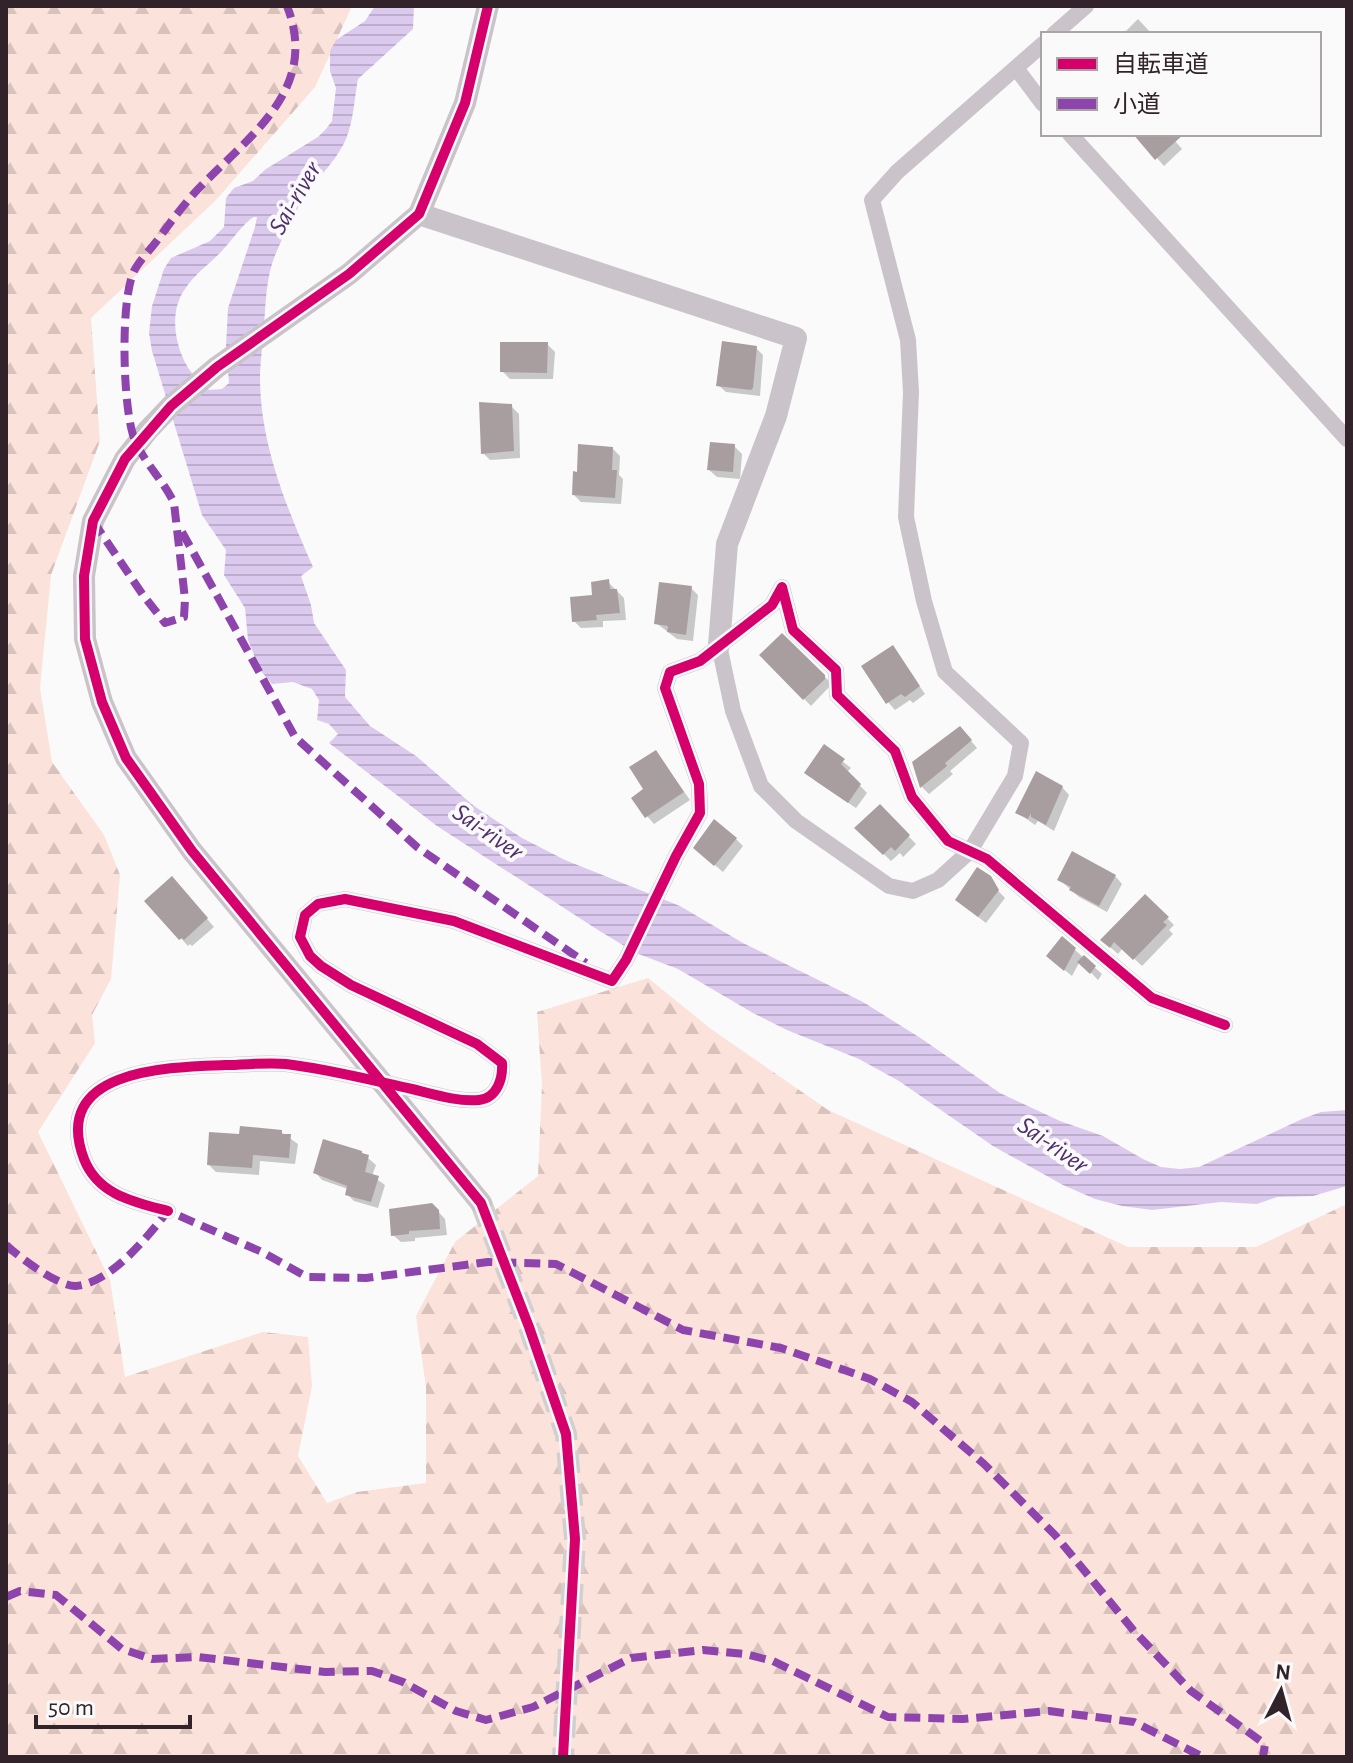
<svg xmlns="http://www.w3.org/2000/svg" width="1353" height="1763" viewBox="0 0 1353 1763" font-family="'Alegreya Sans','Noto Sans JP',sans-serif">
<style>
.forest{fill:url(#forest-firs)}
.water{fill:url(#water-rules);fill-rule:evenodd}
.shadow{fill:#0003}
.building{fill:#a99e9f}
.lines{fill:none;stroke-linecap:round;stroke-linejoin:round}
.tertiary-tunnel{stroke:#d2cfd0;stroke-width:22;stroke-dasharray:22 11;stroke-linecap:butt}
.minor{stroke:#cac4ca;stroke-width:16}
.tertiary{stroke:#cac4ca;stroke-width:22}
.quiet{stroke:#8e44ad;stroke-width:8;stroke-dasharray:16 8;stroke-linecap:butt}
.cycleway-casing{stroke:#fafafa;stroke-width:15}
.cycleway{stroke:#d6006c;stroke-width:10}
.labels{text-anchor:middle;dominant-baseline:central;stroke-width:8;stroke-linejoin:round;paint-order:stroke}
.water-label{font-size:26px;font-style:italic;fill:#4f2f6c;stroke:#fafafa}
</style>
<defs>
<pattern id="forest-firs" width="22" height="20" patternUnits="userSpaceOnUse" patternTransform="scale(2)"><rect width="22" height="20" fill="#fbe2da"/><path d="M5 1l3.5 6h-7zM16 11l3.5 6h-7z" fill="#d8c2bb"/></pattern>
<pattern id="water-rules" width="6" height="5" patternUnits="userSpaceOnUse" patternTransform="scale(2)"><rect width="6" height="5" fill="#dccaee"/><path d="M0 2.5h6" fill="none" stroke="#bdadcc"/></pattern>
</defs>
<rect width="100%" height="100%" fill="#fafafa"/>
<polygon class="forest" points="6,6 352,6 315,87 216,200 91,318 100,441 51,575 40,688 52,762 104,835 120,875 111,979 92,1015 95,1043 38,1132 110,1280 125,1377 263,1332 308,1337 312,1386 298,1456 327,1503 357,1492 426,1483 426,1387 416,1316 455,1242 538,1176 542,1085 537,1012 648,978 711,1029 828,1110 1128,1247 1256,1247 1347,1204 1347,1757 6,1757"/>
<path class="water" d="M375,6H414L413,29L358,79C354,100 354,119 346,139C338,157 326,169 314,184C298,204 286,230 276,253C266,276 266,301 264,325C263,344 260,362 260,380C261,447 287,508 313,567L301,576L311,605L314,623L346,670L345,697L370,726L416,756L474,806L522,838L565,860L680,906L743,943L863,1002L922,1039L1000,1093L1060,1121L1103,1136L1143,1159L1161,1167L1180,1169L1199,1167L1302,1119L1321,1112L1347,1110V1186L1313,1196L1277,1197L1257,1204L1221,1202L1152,1210L1122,1206L1095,1199L1063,1185L993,1146L899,1081L859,1059L787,1030L753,1013L678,969L636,953L598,930L437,826L329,743L338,734L329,724L317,720L319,700L312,689L293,682L272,684L260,670L248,640L245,608L224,575L226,550L202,515L152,351L149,333L152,306L164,269L171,258L210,241L224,227L226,198L234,188L253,181L266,169L318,137L326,129L332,121L336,88L330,71V51L336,40L365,21ZM254,217H257L255,227L228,308L226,346L229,383L222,389L209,390C203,384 196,378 191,372C175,350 168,312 185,289C194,275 208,265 220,253C230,243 243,223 254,217Z"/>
<g class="shadow">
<polygon points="1138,19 1152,34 1123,34"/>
<polygon points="1136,134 1169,134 1182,149 1164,166"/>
<polygon points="547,344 555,352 553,379 510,379 502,371"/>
<polygon points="756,348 763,355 760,396 726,392 718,385"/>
<polygon points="511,406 519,414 520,458 490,460 483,453"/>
<polygon points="734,446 742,454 740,479 717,477 709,470"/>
<polygon points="612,448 620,456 619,475 623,479 621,504 581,502 574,495 578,474"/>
<polygon points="608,582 624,598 626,620 603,621 603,627 581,628 574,621"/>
<polygon points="691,588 698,595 693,641 677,639 656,623"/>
<polygon points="782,635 832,684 811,706 762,655"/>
<polygon points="893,648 925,694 913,703 910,700 895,710 888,702"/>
<polygon points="967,736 977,748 950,771 953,774 929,794 922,787 915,763"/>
<polygon points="824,747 851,768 847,772 867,793 856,808 814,780"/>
<polygon points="656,752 690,800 654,824 647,816 646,790"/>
<polygon points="1062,787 1069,795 1054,831 1038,821 1035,825 1017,812"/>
<polygon points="880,807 916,844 903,857 900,853 891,861 857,828"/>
<polygon points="736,839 743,846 723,872 703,855"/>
<polygon points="978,870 1005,898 986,923 965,907"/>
<polygon points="1115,876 1122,884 1107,912 1079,897 1060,880"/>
<polygon points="179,886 214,927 192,946 190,944 188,946 147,901"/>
<polygon points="1145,896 1174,925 1169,930 1173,934 1142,966 1123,948 1118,954 1110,947"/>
<polygon points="1075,950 1102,974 1098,980 1080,961 1072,976 1056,963"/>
<polygon points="281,1132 298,1144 295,1164 260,1161 259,1175 216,1172 209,1165 241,1136"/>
<polygon points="361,1152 376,1165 372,1176 385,1185 378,1208 354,1201 347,1194 348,1189 322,1180 315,1172"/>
<polygon points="432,1205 445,1219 447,1235 415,1238 415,1241 401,1242 393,1235"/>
</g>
<g class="building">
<polygon points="1133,134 1184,134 1155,160"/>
<polygon points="722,341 757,346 753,388 751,390 716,386"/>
<polygon points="500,342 548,342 547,373 500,372"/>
<polygon points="479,402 512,404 514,451 481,454"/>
<polygon points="710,442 735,444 733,472 707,470"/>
<polygon points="578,444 613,447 612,470 617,470 615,498 572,495 573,471 577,472"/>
<polygon points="609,579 610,589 617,589 620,613 596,615 597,620 572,622 570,597 592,595 591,582"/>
<polygon points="659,582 692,586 686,635 667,632 668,626 654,624"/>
<polygon points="782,633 825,675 825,679 803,700 759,655"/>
<polygon points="893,645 920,686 905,697 901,694 886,704 861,666"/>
<polygon points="960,726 972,740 945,763 947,766 920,788 912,762"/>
<polygon points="824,744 845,759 841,764 861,784 848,803 804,773"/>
<polygon points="656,750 684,792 645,818 631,798 643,789 629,767"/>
<polygon points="1036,771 1063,786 1046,825 1031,817 1031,813 1028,819 1015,813"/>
<polygon points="880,804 910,835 895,851 891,847 883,855 854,828"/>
<polygon points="714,819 737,838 714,866 693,848"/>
<polygon points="1072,851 1116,875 1099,906 1069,890 1071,887 1057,880"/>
<polygon points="977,867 991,876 999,890 978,917 955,900"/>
<polygon points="172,876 208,918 184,940 182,938 179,940 144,901"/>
<polygon points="1145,894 1169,917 1163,922 1167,925 1133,960 1114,942 1110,948 1100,940"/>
<polygon points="1062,936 1076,948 1064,971 1046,956"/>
<polygon points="1084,955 1096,966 1090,974 1077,962"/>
<polygon points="240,1126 282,1130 282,1134 291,1134 289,1158 253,1155 252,1168 207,1165 209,1132 239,1134"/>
<polygon points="323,1139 362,1151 362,1153 369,1155 365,1172 379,1176 371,1202 345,1195 347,1186 313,1173"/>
<polygon points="432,1203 439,1210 440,1229 409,1231 409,1234 391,1236 389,1209"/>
</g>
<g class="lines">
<polyline class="tertiary-tunnel" points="481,1203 529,1327 566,1434 575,1539 563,1757"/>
<g class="minor">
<polyline points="1054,34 1086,6"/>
<polyline points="1016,68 1043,104"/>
<polyline points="1070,134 1347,439"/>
<polyline points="719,645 733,711 761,786 796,821 889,886 913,891 938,880 970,851 1015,776 1021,743 945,672 924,601 906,517 911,392 908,340 872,200 897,172 1043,44"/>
<path d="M168,1211C134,1202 98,1195 84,1159C50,1069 168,1067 225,1065C245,1065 267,1062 286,1064C328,1069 371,1080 412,1089C433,1094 457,1102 479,1100C497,1098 503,1079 502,1063L477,1044L351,985L321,966L310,956L300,937L305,915L318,904L345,899L454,921L612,981L626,960L676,856L700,813L699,784L665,688L670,672L700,661L772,605L782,587L793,630L836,670L837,695L895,751L912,797L948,841L987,859L1152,998L1225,1025"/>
</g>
<g class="tertiary">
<polyline points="419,214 796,338 776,416 727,544 719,645"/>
<polyline points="481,1203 192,851 126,758 102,702 85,639 84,576 93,521 125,459 148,430 171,406 217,367 349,274 419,214 465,103 488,6"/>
</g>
<g class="quiet">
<path d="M93,521L143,595L165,623L184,617L185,599L174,503C163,479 141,460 133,435C123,403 120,301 134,271C139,261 149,251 156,242C167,227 178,212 190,198C240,141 322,95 287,6"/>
<polyline points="182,532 295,737 417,847 586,963"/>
<path d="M6,1245C19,1257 59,1287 76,1286C111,1283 148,1236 168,1211L262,1252L307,1277L366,1278L488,1262L556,1264L683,1330L781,1348L870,1379L912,1402L984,1464L1055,1535L1134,1631L1191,1691L1265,1744L1263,1757"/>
<polyline points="6,1597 20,1591 56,1595 122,1649 152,1659 198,1657 325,1672 372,1671 403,1682 456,1711 486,1720 533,1707 631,1658 703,1650 745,1654 773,1661 888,1717 963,1719 1049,1711 1134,1722 1203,1757"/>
</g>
<defs>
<g id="cycleway">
<polyline points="488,6 465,103 419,214 349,274 217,367 171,406 125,459 93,521 84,576 85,639 102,702 126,758 192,851 481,1203 529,1327 566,1434 575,1539 563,1757"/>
<path d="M168,1211C134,1202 98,1195 84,1159C50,1069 168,1067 225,1065C245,1065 267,1062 286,1064C328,1069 371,1080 412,1089C433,1094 457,1102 479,1100C497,1098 503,1079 502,1063L477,1044L351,985L321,966L310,956L300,937L305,915L318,904L345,899L454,921L612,981L626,960L676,856L700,813L699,784L665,688L670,672L700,661L772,605L782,587L793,630L836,670L837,695L895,751L912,797L948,841L987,859L1152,998L1225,1025"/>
</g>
</defs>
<use href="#cycleway" class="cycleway-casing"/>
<use href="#cycleway" class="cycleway"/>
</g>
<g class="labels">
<g class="water-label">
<text transform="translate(295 198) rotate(-60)">Sai-river</text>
<text transform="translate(488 832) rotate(35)">Sai-river</text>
<text transform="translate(1053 1145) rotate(35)">Sai-river</text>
</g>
</g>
<rect width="1353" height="1763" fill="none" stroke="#312329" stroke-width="16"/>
<rect x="1041" y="32" width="280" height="104" fill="#fafafa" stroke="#aaa4a6" stroke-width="2"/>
<rect x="1057" y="58" width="40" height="12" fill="#d6006c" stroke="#aaa4a6" stroke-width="2"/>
<text x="1113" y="72" font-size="24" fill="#312329">自転車道</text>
<rect x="1057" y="98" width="40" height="12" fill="#8e44ad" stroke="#aaa4a6" stroke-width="2"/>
<text x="1113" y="112" font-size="24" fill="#312329">小道</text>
<g transform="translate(1281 1691) rotate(6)" stroke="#fafafa" stroke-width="6" paint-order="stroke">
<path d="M0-6L14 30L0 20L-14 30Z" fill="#312329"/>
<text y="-12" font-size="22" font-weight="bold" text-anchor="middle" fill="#312329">N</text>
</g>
<path d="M36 1715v12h154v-12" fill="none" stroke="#312329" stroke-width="4"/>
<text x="48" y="1715" font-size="24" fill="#312329" stroke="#fafafa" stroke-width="6" paint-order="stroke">50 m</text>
</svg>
